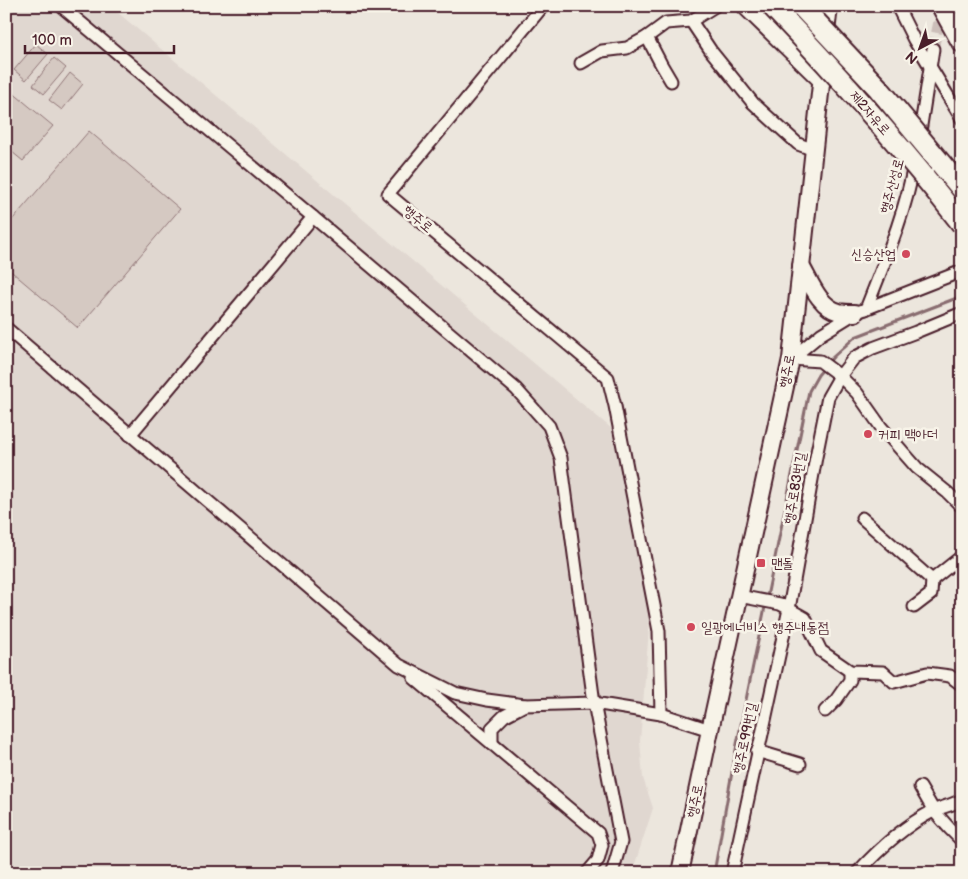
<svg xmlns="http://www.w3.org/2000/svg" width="968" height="879" viewBox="0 0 968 879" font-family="'Balsamiq Sans','Poor Story',sans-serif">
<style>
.built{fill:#e0d7d0}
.garden{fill:#d5c9c2;stroke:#907476}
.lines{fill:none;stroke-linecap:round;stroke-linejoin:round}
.stream{stroke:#896c6f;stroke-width:3}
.minor-tunnel{stroke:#ccbeb9;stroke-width:11;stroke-dasharray:11 5.5;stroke-linecap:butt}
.minor-casing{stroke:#4a1f2b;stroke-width:15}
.secondary-casing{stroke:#4a1f2b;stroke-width:20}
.trunk-casing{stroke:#4a1f2b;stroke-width:24}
.minor{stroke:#f7f3e8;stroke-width:11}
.secondary{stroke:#f7f3e8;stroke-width:16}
.trunk{stroke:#f7f3e8;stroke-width:20}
.trunk-bridge-casing{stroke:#4a1f2b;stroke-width:24;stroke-linecap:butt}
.trunk-bridge{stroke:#f7f3e8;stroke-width:20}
.poi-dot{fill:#d1495b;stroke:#f7f3e8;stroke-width:2}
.labels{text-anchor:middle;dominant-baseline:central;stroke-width:5;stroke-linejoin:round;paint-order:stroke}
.street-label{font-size:14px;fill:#4a1f2b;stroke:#f7f3e8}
.poi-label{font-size:14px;fill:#4a1f2b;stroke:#f7f3e8;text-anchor:start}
</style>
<rect width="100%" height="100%" fill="#ece6dd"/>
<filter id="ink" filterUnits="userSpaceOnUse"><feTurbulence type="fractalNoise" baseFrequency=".02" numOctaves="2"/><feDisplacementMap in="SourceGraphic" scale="10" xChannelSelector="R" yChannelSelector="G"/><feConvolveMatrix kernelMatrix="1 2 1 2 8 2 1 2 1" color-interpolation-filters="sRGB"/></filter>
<g filter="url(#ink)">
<polygon class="built" points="6,6 110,6 612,429 651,604 640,741 643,778 653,808 632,873 6,873"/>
<g class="garden">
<polygon points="36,44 48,54 26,80 14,70"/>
<polygon points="54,58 66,68 44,94 33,85"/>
<polygon points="70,73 83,84 62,110 49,100"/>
<polygon points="6,87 53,126 23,161 6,147"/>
<polygon points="89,131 180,209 78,328 6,267 6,227"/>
</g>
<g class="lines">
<g class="stream">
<polyline points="828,363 833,357 855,337 962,296"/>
<polyline points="714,873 737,744 809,391 818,375 824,368"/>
</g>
<polyline class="minor-tunnel" points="933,49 942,8"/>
<defs>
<g id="minor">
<polyline points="61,6 313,217 516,389 549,426 561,458 594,703 661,714"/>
<polyline points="543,6 388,194 608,378 615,406 659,631 661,714 710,730"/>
<polyline points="897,6 914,40 962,119"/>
<polyline points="691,21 711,51 753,103 798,144 814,150"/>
<polyline points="581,63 602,51 627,48 647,37"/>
<polyline points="671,81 661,64 647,37 666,23 691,21 715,6"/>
<polyline points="919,138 933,49"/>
<path d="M866,309C884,263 906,212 914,164"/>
<polyline points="6,328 399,665 455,693 487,700 525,705 594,703 621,842 612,873"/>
<polyline points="791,359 820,361 840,376 857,393 881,427 917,468 948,493 962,507"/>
<polyline points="791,359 821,334 855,313 962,271"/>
<polyline points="130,435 313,217"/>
<polyline points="862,518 932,580"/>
<polyline points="739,596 780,604 805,618 821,651 850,671 883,672 894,682 927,673 950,676 962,685"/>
<polyline points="914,607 931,594 932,580 962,556"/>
<polyline points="414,678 598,833 602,845 598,860 587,873"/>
<polyline points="825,711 836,700 850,680 850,671"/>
<polyline points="492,744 492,728 504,716 525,705"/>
<polyline points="757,751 800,764"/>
<polyline points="920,787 934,811 950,829 962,841"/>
<polyline points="732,873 789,609 816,457 828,397 840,376 854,358 873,348 916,332 962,313"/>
<path d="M857,873C879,849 904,826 933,811C942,807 952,805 962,800"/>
</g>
<g id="secondary">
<polyline points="825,41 829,6"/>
<path d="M801,266C810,281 819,307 839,312C844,313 850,313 855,313"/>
<polyline points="680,873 710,730 791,359 823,66"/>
</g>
<g id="trunk">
<polyline points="748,6 822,78"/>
<polyline points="942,6 962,42"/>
</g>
</defs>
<use href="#minor" class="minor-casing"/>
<use href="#secondary" class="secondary-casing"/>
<use href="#trunk" class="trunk-casing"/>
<use href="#minor" class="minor"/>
<use href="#secondary" class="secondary"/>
<use href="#trunk" class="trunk"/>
<defs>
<g id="trunk-bridge">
<path d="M772,6C839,76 903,148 962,224"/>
<polyline points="801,6 879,89 962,189"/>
</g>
</defs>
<use href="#trunk-bridge" class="trunk-bridge-casing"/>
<use href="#trunk-bridge" class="trunk-bridge"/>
</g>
</g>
<g class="poi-dot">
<circle cx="906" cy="254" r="5"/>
<circle cx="868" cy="434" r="5"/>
<rect x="756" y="558" width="10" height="10" rx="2.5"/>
<circle cx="691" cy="627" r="5"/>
</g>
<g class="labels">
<g class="street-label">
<text transform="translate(870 113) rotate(49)">제2자유로</text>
<text transform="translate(892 186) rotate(-75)">행주산성로</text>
<text transform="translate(418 219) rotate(40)">행주로</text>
<text transform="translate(787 371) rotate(-79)">행주로</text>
<text transform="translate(795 488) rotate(-80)">행주로83번길</text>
<text transform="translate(745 738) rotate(-78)">행주로99번길</text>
<text transform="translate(695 801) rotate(-78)">행주로</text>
</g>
<g class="poi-label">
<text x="896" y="254" text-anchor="end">신승산업</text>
<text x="878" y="434">커피 맥아더</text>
<text x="771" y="563">맨돌</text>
<text x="701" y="627">일광에너비스 행주내동점</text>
</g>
</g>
<rect width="968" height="879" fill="none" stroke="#f7f3e8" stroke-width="25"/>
<rect x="12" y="12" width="943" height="854" fill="none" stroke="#4a1f2b" stroke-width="2" filter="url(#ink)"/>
<g transform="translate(920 48) rotate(221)" stroke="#f7f3e8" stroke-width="4" paint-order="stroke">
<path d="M0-4L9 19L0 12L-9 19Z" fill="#4a1f2b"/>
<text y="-8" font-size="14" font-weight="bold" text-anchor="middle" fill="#4a1f2b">N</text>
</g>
<path d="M25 45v8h149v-8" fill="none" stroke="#4a1f2b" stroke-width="2.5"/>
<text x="32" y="45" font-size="15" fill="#4a1f2b" stroke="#f7f3e8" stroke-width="4" paint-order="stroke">100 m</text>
</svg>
